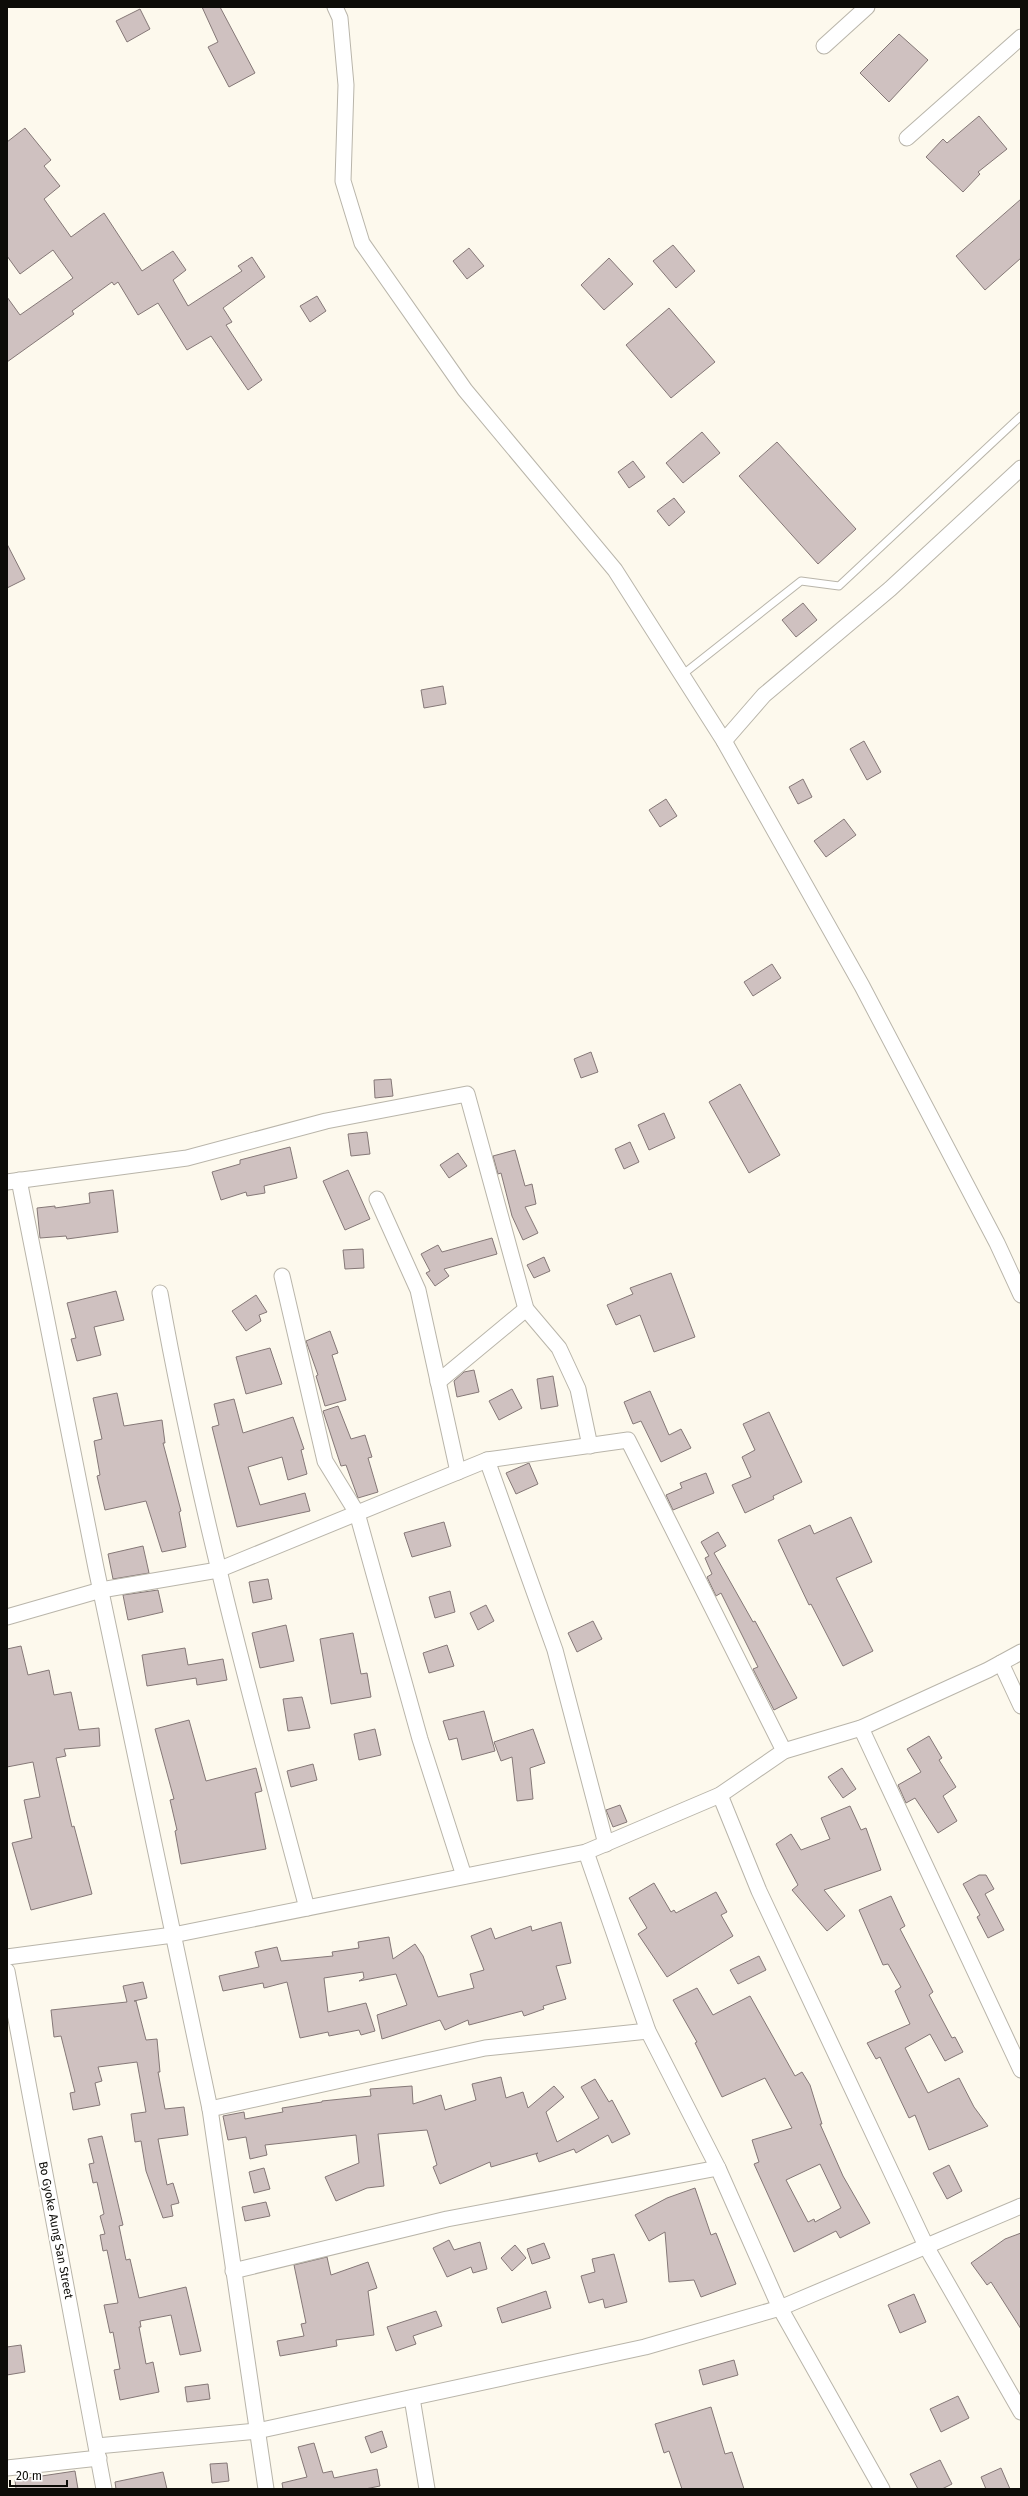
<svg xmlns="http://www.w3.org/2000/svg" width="1028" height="2496" viewBox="0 0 1028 2496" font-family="'Fira Sans',sans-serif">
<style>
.building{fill:#cfc1c0;stroke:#857877;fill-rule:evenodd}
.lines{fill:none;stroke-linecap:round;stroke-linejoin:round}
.service-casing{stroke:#b9b5aa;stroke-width:9}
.minor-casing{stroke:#b9b5aa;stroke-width:17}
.service{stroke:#fff;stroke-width:7}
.minor{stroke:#fff;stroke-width:15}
.labels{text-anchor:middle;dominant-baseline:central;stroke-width:4;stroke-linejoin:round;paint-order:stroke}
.street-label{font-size:12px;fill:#0d0c08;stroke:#fff}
</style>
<rect width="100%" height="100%" fill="#fdf9ed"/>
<g class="building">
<polygon points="202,7 220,7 255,73 229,87 208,47 218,42"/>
<polygon points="140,9 150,29 127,42 116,21"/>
<polygon points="899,34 928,60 889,102 860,73"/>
<polygon points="979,116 1007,149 978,172 980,174 963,192 926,157 943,139 947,143"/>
<polygon points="25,128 51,160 44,166 60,186 44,199 71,237 104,213 142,271 173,251 186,270 173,280 188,306 242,271 238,266 252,257 265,277 223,308 232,322 226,325 262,380 248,390 211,336 187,350 158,303 138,315 118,282 114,285 112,282 72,311 74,314 7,362 7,297 20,315 73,278 53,250 20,274 7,256 7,142"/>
<polygon points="1021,199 1021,258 985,290 956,256"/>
<polygon points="673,245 695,271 676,288 653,261"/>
<polygon points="469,248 484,266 467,279 453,261"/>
<polygon points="609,258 633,284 604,310 581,285"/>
<polygon points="317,296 326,311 310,322 300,306"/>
<polygon points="669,308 715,362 671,398 626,345"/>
<polygon points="702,432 720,453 683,483 666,463"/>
<polygon points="777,442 856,529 818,564 739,476"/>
<polygon points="633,461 645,477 629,488 618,472"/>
<polygon points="674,498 685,512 669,526 657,511"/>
<polygon points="7,544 25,579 7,588"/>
<polygon points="803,603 817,620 796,637 782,620"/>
<polygon points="443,686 446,704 424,708 421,690"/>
<polygon points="864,741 881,772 867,780 850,749"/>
<polygon points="803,779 812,797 798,804 789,787"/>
<polygon points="666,799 677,816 660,827 649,810"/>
<polygon points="844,819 856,835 826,857 814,841"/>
<polygon points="772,964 781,978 753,996 744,982"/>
<polygon points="591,1052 598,1072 581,1078 574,1059"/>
<polygon points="391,1079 393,1096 375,1098 374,1080"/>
<polygon points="740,1084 780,1155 749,1173 709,1102"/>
<polygon points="664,1113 675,1138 649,1150 638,1125"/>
<polygon points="367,1132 370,1154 351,1156 348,1134"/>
<polygon points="630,1142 639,1162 624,1169 615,1149"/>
<polygon points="290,1147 297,1178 264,1186 265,1193 247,1196 246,1192 221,1200 212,1172 240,1164 240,1160"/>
<polygon points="515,1150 525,1186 532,1184 536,1204 525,1207 538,1233 523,1240 512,1216 501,1173 498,1174 493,1156"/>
<polygon points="458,1153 467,1166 449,1178 440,1165"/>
<polygon points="348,1170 370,1219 345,1230 323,1181"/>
<polygon points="113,1190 118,1232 67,1239 66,1236 40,1238 37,1208 55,1206 55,1208 90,1203 89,1193"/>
<polygon points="492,1238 497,1254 444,1269 449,1276 435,1286 426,1273 430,1271 421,1254 438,1245 442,1252"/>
<polygon points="363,1249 364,1268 345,1269 343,1250"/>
<polygon points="544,1257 550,1271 534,1278 527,1265"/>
<polygon points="671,1273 695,1337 654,1352 640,1315 616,1325 607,1305 633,1294 630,1288"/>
<polygon points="116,1291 124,1320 94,1327 101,1355 77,1361 71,1339 76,1338 67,1303"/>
<polygon points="256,1295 267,1312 259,1315 261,1321 246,1331 232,1311"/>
<polygon points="330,1331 338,1353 332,1355 346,1400 325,1406 316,1376 318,1375 306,1341"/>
<polygon points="270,1348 282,1384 246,1394 236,1357"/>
<polygon points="474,1370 479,1392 457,1397 454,1381 464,1372"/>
<polygon points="553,1376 558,1406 541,1409 537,1379"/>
<polygon points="512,1389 522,1408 499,1420 489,1401"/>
<polygon points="650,1391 669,1435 681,1429 691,1448 661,1462 641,1421 633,1424 624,1402"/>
<polygon points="117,1393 124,1426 162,1420 165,1443 163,1443 181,1511 179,1512 186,1547 162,1552 146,1501 105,1510 97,1476 100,1475 94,1441 102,1439 93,1398"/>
<polygon points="234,1399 243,1433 293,1417 304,1449 301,1450 307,1474 288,1480 282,1457 248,1467 260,1505 305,1493 310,1511 237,1527 212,1427 219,1425 214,1404"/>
<polygon points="338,1406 351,1439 365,1435 372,1457 368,1458 378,1492 358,1498 346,1465 341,1466 323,1411"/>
<polygon points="769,1412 802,1482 773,1496 774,1499 745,1513 732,1485 751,1477 742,1457 755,1450 743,1424"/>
<polygon points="529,1463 538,1484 516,1494 506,1473"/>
<polygon points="706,1473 714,1493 673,1510 666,1495 682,1488 680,1483"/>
<polygon points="851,1517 872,1562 836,1578 873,1651 843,1666 811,1604 809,1605 778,1540 810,1525 814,1534"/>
<polygon points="444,1522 451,1546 412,1557 404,1533"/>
<polygon points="718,1532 726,1546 714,1553 753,1622 755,1621 797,1698 774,1710 753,1669 758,1667 721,1593 716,1596 707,1577 712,1574 705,1558 709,1556 701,1542"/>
<polygon points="143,1546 149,1573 113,1579 108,1554"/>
<polygon points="268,1579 272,1599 253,1603 249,1582"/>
<polygon points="158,1590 163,1612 128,1620 123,1595"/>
<polygon points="450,1591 455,1612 435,1618 429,1597"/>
<polygon points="486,1605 494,1621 478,1630 470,1613"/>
<polygon points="593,1621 602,1639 577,1652 568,1633"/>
<polygon points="286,1625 294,1661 260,1668 252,1633"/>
<polygon points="353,1633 361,1674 367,1673 371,1697 331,1704 320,1639"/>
<polygon points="447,1645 454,1666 429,1673 423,1653"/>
<polygon points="21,1646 28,1675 49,1670 54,1695 71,1692 79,1730 99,1728 100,1746 64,1749 66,1756 56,1758 72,1827 74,1826 92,1894 31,1910 12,1843 32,1838 24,1800 40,1797 33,1762 7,1767 7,1649"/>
<polygon points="185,1648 188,1665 223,1659 227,1680 197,1685 196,1678 147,1686 142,1655"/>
<polygon points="302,1697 310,1728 288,1731 283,1699"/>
<polygon points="484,1711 495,1751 462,1760 457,1738 449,1740 443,1721"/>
<polygon points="189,1720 206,1781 256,1768 262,1791 255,1793 266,1849 181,1864 175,1831 177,1830 170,1800 174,1799 155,1729"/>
<polygon points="375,1729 381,1755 359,1760 354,1734"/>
<polygon points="533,1729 545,1763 530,1768 533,1799 517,1801 512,1757 501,1761 494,1742"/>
<polygon points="929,1736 942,1758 939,1760 956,1787 943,1796 957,1821 938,1833 915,1798 906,1803 898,1785 921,1772 907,1749"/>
<polygon points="313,1764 317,1780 291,1787 287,1771"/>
<polygon points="842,1768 856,1789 843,1798 828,1777"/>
<polygon points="620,1805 627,1822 613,1827 606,1810"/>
<polygon points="850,1806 861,1830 866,1828 881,1870 824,1890 845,1916 827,1931 792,1890 798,1885 776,1844 791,1834 801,1850 830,1839 821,1818"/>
<polygon points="979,1875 986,1875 994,1889 985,1894 1004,1930 988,1938 977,1917 980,1915 963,1884"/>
<polygon points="654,1883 671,1912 674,1910 676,1913 716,1892 727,1912 721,1915 733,1936 667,1977 638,1934 647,1928 629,1898"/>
<polygon points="891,1896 905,1926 900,1929 933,1992 929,1995 952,2038 955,2037 963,2052 945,2061 930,2034 905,2048 928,2093 959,2078 974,2107 988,2126 929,2150 915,2115 909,2118 880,2057 876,2059 867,2043 910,2024 895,1991 901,1987 888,1964 883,1965 859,1910"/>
<polygon points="561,1922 571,1963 556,1966 566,1999 543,2006 544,2009 524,2016 522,2011 469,2025 468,2020 445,2030 440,2020 382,2039 377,2015 407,2005 396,1974 359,1981 364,1978 363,1972 324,1978 328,2012 366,2003 375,2031 361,2035 359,2030 329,2036 328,2032 300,2038 287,1982 264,1988 263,1983 223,1991 219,1976 259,1967 255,1952 277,1947 281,1961 333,1956 332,1952 359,1948 358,1942 389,1937 393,1959 415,1944 423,1956 438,1997 474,1988 470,1974 484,1970 471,1936 491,1928 495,1939 531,1926 532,1931"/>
<polygon points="759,1956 766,1970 738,1984 730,1970"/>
<polygon points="143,1982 147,1998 134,2001 136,2001 146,2040 157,2039 160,2072 158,2072 165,2109 184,2107 188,2135 158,2139 167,2185 173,2183 179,2203 171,2205 173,2216 163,2218 146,2171 141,2141 135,2142 131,2114 146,2112 137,2062 98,2067 102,2081 95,2083 100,2105 73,2110 70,2093 75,2092 61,2036 54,2037 51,2010 127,2002 123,1986"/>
<path d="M697,1988L713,2015L750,1996L795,2076L802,2072L810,2085L822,2124H820L843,2176L870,2223L840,2238L836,2231L794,2252L754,2164L759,2162L752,2140L792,2128L765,2078L722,2097L695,2043L697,2042L673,2000ZM820,2164L841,2208L815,2222L814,2219L808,2222L786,2180Z"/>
<polygon points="501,2077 506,2098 523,2092 528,2108 554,2086 564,2097 546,2112 557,2142 599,2118 581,2087 595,2079 609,2102 612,2100 630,2134 612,2143 608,2135 576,2153 574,2149 539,2162 536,2154 538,2153 491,2167 490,2162 440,2184 433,2167 437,2165 427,2130 378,2134 384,2186 367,2188 336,2201 325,2177 359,2163 356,2135 265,2145 267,2155 250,2159 246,2137 228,2140 223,2116 244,2112 245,2119 283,2112 282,2108 322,2102 322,2101 371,2096 370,2089 412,2086 413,2104 441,2095 445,2110 476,2100 472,2084"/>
<polygon points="102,2136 123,2225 119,2226 126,2260 130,2259 139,2298 186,2287 201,2351 180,2355 171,2315 140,2321 141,2327 139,2327 146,2364 153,2362 159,2392 120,2400 114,2370 120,2369 113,2332 110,2333 104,2305 118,2303 107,2250 103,2251 100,2235 105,2234 100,2216 104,2214 97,2182 93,2183 89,2164 94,2163 88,2139"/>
<polygon points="949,2165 962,2191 947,2199 933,2173"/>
<polygon points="264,2168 270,2189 254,2193 249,2172"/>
<polygon points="695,2188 711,2235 716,2233 736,2284 701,2297 694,2280 669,2282 665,2232 649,2241 635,2215 667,2198"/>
<polygon points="266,2202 270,2216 245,2221 242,2207"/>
<polygon points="1021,2233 1021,2329 991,2282 987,2285 971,2263 1005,2239"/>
<polygon points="449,2240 454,2250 480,2242 487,2269 473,2273 471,2267 447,2277 433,2248"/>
<polygon points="544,2243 550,2258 532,2264 527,2249"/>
<polygon points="515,2245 526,2258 512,2271 501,2258"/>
<polygon points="614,2254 627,2302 605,2308 603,2299 589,2303 581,2276 595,2272 592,2259"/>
<polygon points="327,2257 331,2275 368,2262 377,2288 368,2291 374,2335 336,2340 337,2346 280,2356 277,2341 304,2336 301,2324 306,2323 294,2265"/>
<polygon points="546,2291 551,2308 502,2323 497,2308"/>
<polygon points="914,2294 926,2322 900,2333 888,2305"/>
<polygon points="436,2311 442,2326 413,2336 416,2344 396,2351 387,2327"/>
<polygon points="21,2345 25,2372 7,2375 7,2347"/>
<polygon points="734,2360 738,2375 703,2385 699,2370"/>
<polygon points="208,2384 210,2399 187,2402 185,2387"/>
<polygon points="958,2396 969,2418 941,2432 930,2409"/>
<polygon points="711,2407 725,2454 732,2452 744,2489 682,2489 669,2451 664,2453 655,2424"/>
<polygon points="382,2431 387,2447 371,2453 365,2437"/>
<polygon points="314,2443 323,2473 332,2471 334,2478 377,2469 380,2486 365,2489 283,2489 282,2483 307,2477 298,2447"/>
<polygon points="940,2460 952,2484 942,2489 918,2489 910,2474"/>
<polygon points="227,2463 229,2481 212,2483 210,2464"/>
<polygon points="1001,2468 1010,2489 986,2489 981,2477"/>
<polygon points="75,2471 78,2489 16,2489 15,2480"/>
<polygon points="163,2472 167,2489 116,2489 115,2482"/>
</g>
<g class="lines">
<defs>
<polyline id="service" points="682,675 801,581 839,586 1021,416"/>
<g id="minor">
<polyline points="335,7 340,18 346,85 343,181 362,243 465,390 615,570 724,741 862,986 997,1243 1021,1295"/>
<polyline points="824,46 867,7"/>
<polyline points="907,138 1021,37"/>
<polyline points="724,741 764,695 890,589 1021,468"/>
<polyline points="19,1180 96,1568 210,2109 266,2489"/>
<polyline points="7,1182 187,1158 326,1121 467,1094 526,1309 559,1348 578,1389 590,1446"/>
<polyline points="377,1199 418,1290 458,1472"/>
<polyline points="282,1276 325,1461 357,1513 420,1739 464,1876"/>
<path d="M160,1293C197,1501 252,1704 307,1908"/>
<polyline points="438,1382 526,1309"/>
<polyline points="487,1460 555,1650 606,1844"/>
<polyline points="7,1617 101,1590 218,1570 487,1460 628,1440 784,1751"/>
<polyline points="1001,1663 1021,1706"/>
<polyline points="861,1728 1021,2070"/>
<polyline points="720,1795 759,1891 927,2248 1021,2412"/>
<polyline points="586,1852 648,2031 718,2168 780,2308 882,2489"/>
<polyline points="7,1957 173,1935 586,1852 720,1795 784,1751 861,1728 988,1670 1021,1652"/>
<polyline points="7,1971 104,2489"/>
<polyline points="210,2109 485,2048 648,2031"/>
<polyline points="233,2271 447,2219 718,2168"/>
<polyline points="412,2398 427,2489"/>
<polyline points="97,2446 257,2431 645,2347 780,2308 1021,2206"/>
<polyline points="7,2468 99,2458"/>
</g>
</defs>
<use href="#service" class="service-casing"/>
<use href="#minor" class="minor-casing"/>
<use href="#service" class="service"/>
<use href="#minor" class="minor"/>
</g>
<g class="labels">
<g class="street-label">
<text transform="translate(56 2230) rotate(79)">Bo Gyoke Aung San Street</text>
</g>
</g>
<rect width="1028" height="2496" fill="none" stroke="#0d0c08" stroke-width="16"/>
<path d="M10 2480v6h57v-6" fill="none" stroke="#0d0c08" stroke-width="2"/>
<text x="16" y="2480" font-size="12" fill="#0d0c08" stroke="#ffffff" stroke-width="3" paint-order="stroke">20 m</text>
</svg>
